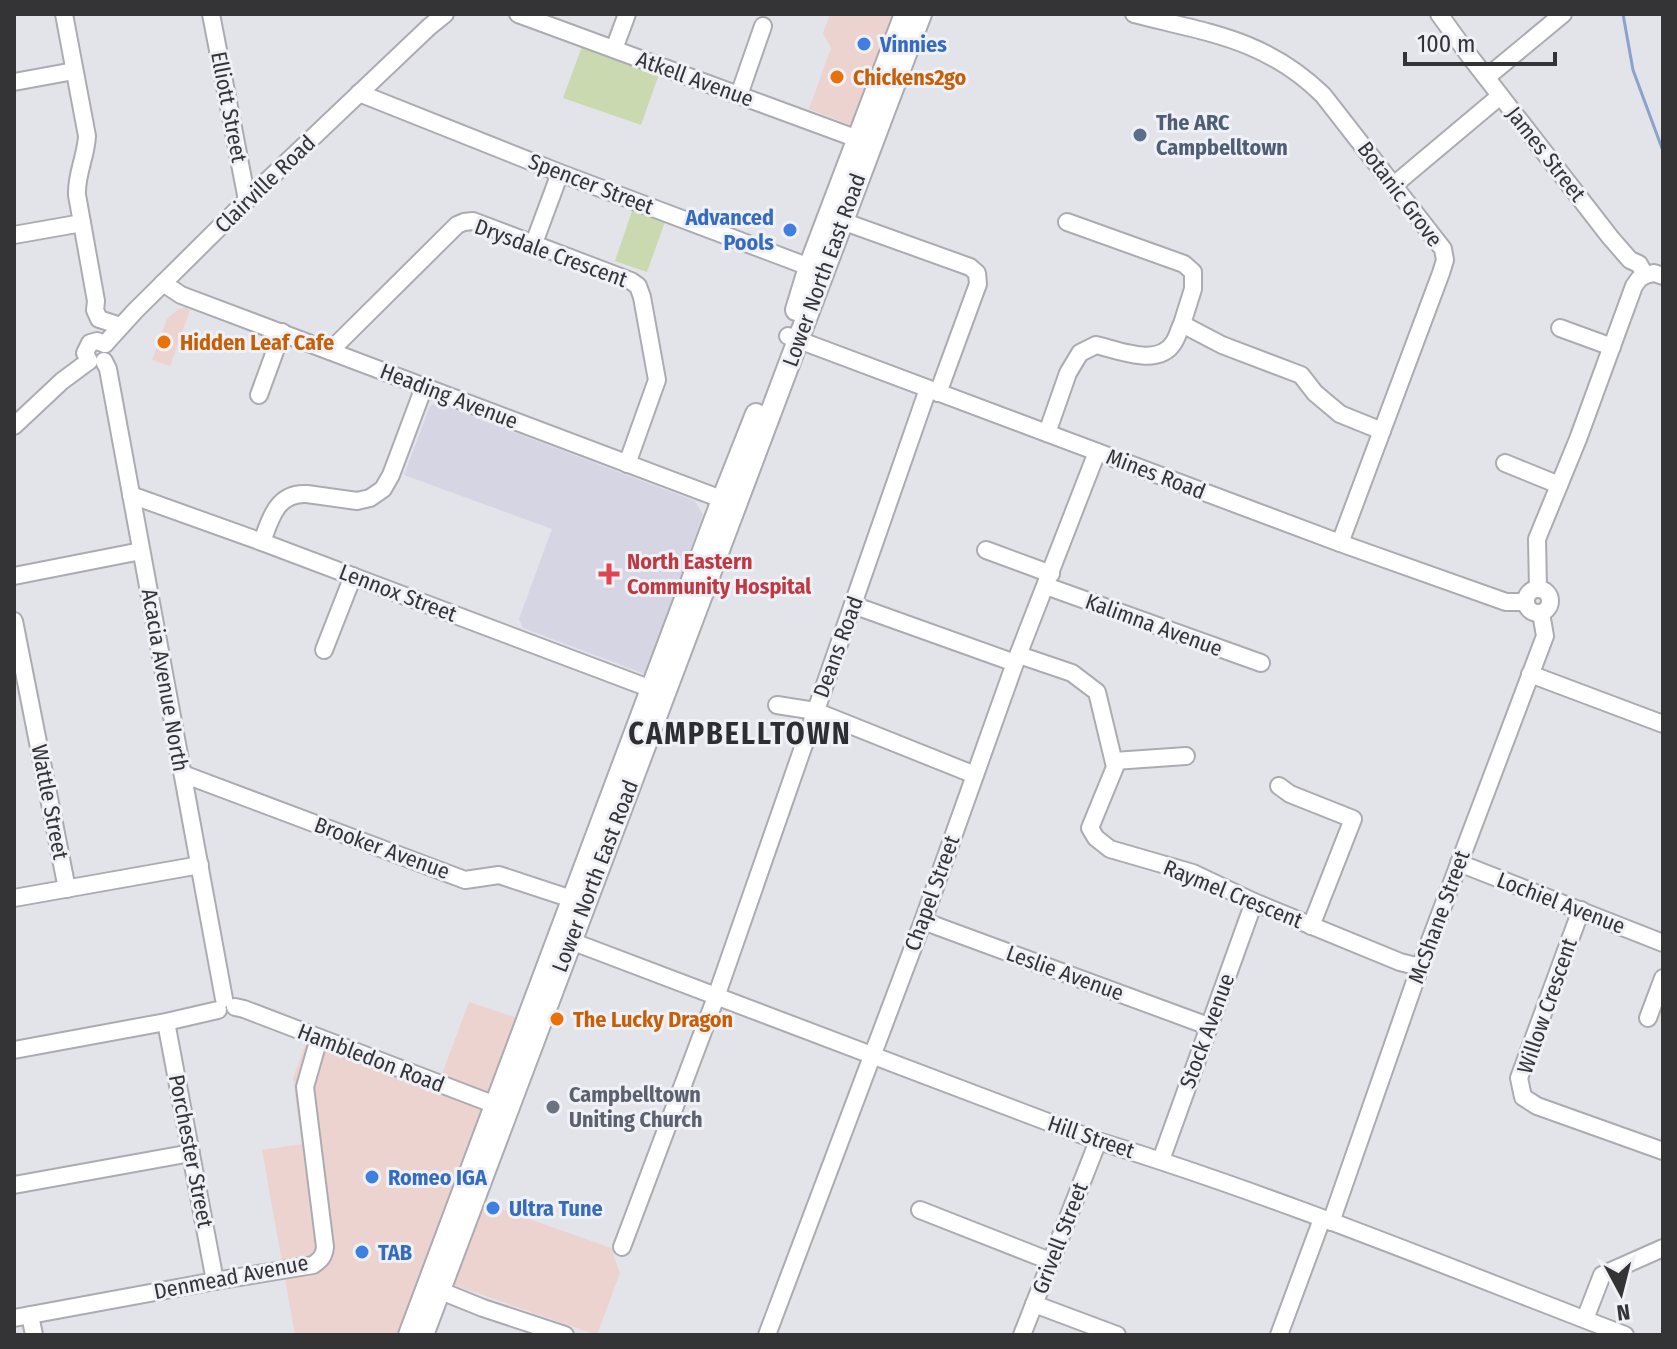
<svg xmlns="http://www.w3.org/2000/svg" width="1677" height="1349" viewBox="0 0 1677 1349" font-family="'Fira Sans Condensed',sans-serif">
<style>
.commercial{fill:#edd3cf}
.built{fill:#d6d5e3}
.green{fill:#cad9af}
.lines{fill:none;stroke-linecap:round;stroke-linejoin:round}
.stream{stroke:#8aa2cc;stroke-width:3}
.minor-casing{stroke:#acabb2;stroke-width:20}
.major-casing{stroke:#acabb2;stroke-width:24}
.minor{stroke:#fff;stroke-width:16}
.major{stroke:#fff;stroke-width:20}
.shop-dot{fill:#3f7fe0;stroke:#f0f0f7;stroke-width:3}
.food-dot{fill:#e8710a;stroke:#f0f0f7;stroke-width:3}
.service-dot{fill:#5c6f8a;stroke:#f0f0f7;stroke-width:3}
.health-dot{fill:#e0444e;stroke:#f0f0f7;stroke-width:3}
.worship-dot{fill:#6b7280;stroke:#f0f0f7;stroke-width:3}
.labels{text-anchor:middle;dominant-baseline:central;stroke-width:6;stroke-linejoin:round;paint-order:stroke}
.shop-label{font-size:22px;font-weight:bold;fill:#366cbe;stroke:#f0f0f7;text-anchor:start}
.food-label{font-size:22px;font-weight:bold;fill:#c56008;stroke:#f0f0f7;text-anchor:start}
.street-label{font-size:22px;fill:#343437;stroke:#f0f0f7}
.service-label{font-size:22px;font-weight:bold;fill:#4e5e75;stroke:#f0f0f7;text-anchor:start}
.health-label{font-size:22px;font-weight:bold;fill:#be3a42;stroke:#f0f0f7;text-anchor:start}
.worship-label{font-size:22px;font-weight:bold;fill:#5b616d;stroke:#f0f0f7;text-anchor:start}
.district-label{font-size:30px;font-weight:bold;letter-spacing:2px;fill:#2d2d32;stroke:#f0f0f7}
</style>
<rect width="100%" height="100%" fill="#e3e3ea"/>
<g class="commercial">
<polygon points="830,14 893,14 877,60 851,125 809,109 831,48 823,33"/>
<polygon points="188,307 187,309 190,310 170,366 152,360 167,319 178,309"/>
<polygon points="469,1002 518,1018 399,1335 295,1335 262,1150 302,1144 293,1078 307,1040 436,1090"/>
<polygon points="481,1202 611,1248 620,1273 597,1335 451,1284"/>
</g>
<polygon class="built" points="437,403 695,501 703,515 645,674 523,628 519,619 552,529 404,475 430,406"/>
<g class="green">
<polygon points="583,44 660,71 641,125 563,98"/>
<polygon points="633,208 666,219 647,272 615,261"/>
</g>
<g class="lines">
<polyline class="stream" points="1623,14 1633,70 1663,151"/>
<defs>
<g id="minor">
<path d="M64,14L87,136C86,157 76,174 77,195L96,301L95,310L99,319L121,326"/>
<polyline points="211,14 247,200"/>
<polyline points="518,14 866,142"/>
<path d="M1134,14C1208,33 1266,39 1323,95L1443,249L1445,260L1441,273L1340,543"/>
<polyline points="1439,14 1468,54 1610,237 1630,260 1639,264 1645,275"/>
<polyline points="614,49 627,14"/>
<polyline points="1487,77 1563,14"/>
<polyline points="14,82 74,71"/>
<polyline points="359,93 560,173 820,271"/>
<polyline points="739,95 763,26"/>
<polyline points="1394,185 1500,96"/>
<polyline points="842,221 970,267 977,273 978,284 938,393"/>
<polyline points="1067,222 1184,264 1193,272 1193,289 1182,324 1222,345 1301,375 1315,393 1340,414 1382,431"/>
<polyline points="14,235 82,223"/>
<polyline points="534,243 560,173"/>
<polyline points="1645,275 1654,273 1663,276"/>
<polyline points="163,283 181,295 732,503"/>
<polyline points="1560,328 1612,347"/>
<polyline points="788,336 1340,543 1506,602 1526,602"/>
<polyline points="105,344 135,311 247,200 429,27 445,14"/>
<polyline points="330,351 457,225 464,222 473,221 631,281 638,286 642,297 657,380 627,464"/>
<polyline points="89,361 85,353 90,343 97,341 105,344"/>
<polyline points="104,361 108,369 224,999"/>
<polyline points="259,395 282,332"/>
<polyline points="14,426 62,381 89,361"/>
<path d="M1047,433L1068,373L1080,353L1096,345C1118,350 1159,368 1174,342C1178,336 1179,329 1182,324"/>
<polyline points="1505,463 1559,485"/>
<polyline points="131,495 262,542 662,693"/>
<path d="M262,542C270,519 277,492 307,494L357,501L370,498L383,489L391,475L424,387"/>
<polyline points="986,550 1051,574"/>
<polyline points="14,576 141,551"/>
<polyline points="1046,586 1261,663"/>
<circle cx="1538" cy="601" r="12"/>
<polyline points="1538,589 1537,539 1578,439 1634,286 1639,279 1645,275"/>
<polyline points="853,605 1015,663"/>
<polyline points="14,621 67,889"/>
<polyline points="324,650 353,576"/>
<polyline points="1019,655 1072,673 1097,692 1115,767 1090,828 1096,838 1110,849 1193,873 1254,902 1400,962 1420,967"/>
<polyline points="1530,674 1663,724"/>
<polyline points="777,705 815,711 975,775"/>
<polyline points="1114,761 1186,756"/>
<polyline points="183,774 465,880 499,875 581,902"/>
<polyline points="1279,786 1290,794 1353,819 1311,926"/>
<polyline points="1459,863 1663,943"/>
<polyline points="14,898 200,865"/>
<polyline points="1581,910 1519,1078 1523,1097 1537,1106 1663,1151"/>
<polyline points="923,921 1208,1026"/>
<path d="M563,938L1098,1141C1277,1196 1450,1268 1625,1335"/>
<polyline points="235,1007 244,1009 506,1109"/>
<polyline points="1648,1018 1663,978"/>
<polyline points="166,1022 215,1281"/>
<polyline points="14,1050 166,1022 218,1010"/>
<polyline points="1161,1160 1254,902"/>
<polyline points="14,1185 191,1153"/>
<polyline points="920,1210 1050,1261"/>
<polyline points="1331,1222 1420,967 1545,636 1541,613"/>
<polyline points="622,1247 716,997 928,389"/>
<polyline points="431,1287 483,1308 565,1335"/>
<polyline points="1034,1304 1117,1335"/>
<polyline points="30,1315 34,1335"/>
<path d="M14,1318L215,1281L313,1265C320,1260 324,1257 325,1247L305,1087L319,1038"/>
<polyline points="1585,1319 1602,1275 1663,1248"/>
<polyline points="767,1335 923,921 1015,663 1097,452"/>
<polyline points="1022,1335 1098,1141"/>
<polyline points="1279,1335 1322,1219"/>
</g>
<g id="major">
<polyline points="796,310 809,267 905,14"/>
<polyline points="409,1335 722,500 756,414"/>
<polyline points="423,1335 921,14"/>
</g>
</defs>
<use href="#minor" class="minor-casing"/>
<use href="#major" class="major-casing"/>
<use href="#minor" class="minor"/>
<use href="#major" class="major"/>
</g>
<g class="shop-dot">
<circle cx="864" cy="44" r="8"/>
<circle cx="790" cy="230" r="8"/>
<circle cx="372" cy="1177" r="8"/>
<circle cx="493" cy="1208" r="8"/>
<circle cx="362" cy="1252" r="8"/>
</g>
<g class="food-dot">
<circle cx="837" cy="77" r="8"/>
<circle cx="164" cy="342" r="8"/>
<circle cx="557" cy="1019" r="8"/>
</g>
<circle class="service-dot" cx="1140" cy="135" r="8"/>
<path class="health-dot" d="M605 562h8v8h8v8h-8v8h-8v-8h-8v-8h8z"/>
<circle class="worship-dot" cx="553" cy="1107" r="8"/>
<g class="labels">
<g class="shop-label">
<text x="880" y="44">Vinnies</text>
<text x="774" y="217" text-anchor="end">Advanced<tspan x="774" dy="25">Pools</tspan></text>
<text x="388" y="1177">Romeo IGA</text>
<text x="509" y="1208">Ultra Tune</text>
<text x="378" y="1252">TAB</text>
</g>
<g class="food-label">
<text x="853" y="77">Chickens2go</text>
<text x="180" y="342">Hidden Leaf Cafe</text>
<text x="573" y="1019">The Lucky Dragon</text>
</g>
<g class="street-label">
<text transform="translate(695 79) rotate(20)">Atkell Avenue</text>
<text transform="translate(229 107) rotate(79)">Elliott Street</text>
<text transform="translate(1546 154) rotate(52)">James Street</text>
<text transform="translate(265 184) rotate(-44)">Clairville Road</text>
<text transform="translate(591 184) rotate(21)">Spencer Street</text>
<text transform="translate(1400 194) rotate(53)">Botanic Grove</text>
<text transform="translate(551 253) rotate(20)">Drysdale Crescent</text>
<text transform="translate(824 270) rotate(-70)">Lower North East Road</text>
<text transform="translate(449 396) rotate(21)">Heading Avenue</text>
<text transform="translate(1156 474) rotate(21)">Mines Road</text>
<text transform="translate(398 593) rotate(21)">Lennox Street</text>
<text transform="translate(1154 625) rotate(20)">Kalimna Avenue</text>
<text transform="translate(838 647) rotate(-70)">Deans Road</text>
<text transform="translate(165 680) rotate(80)">Acacia Avenue North</text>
<text transform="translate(50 802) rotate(79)">Wattle Street</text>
<text transform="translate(382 848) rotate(20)">Brooker Avenue</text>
<text transform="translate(595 876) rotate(-69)">Lower North East Road</text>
<text transform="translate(932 893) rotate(-70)">Chapel Street</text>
<text transform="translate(1233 894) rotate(22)">Raymel Crescent</text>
<text transform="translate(1561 903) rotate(21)">Lochiel Avenue</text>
<text transform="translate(1439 917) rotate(-70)">McShane Street</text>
<text transform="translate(1065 973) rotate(20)">Leslie Avenue</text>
<text transform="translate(1547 1006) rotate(-71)">Willow Crescent</text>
<text transform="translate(1207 1031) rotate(-70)">Stock Avenue</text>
<text transform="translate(371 1058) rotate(21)">Hambledon Road</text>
<text transform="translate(1091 1137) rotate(19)">Hill Street</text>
<text transform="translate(191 1151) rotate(79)">Porchester Street</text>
<text transform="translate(1060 1238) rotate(-69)">Grivell Street</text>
<text transform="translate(231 1277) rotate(-11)">Denmead Avenue</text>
</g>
<g class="service-label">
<text x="1156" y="122">The ARC<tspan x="1156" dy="25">Campbelltown</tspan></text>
</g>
<g class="health-label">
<text x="627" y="561">North Eastern<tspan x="627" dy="25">Community Hospital</tspan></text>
</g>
<g class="worship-label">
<text x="569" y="1094">Campbelltown<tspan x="569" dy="25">Uniting Church</tspan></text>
</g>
<g class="district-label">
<text x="740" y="734">CAMPBELLTOWN</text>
</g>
</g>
<rect width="1677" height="1349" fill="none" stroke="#343437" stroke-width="32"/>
<g transform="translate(1621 1293) rotate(173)" stroke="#f0f0f7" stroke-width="6" paint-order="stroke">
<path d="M0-6L14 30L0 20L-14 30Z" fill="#343437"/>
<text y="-12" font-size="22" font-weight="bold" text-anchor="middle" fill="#343437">N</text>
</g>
<path d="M1405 52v12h150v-12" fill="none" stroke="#343437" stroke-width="4"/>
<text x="1417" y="52" font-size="24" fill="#343437" stroke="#f0f0f7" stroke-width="6" paint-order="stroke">100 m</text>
</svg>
